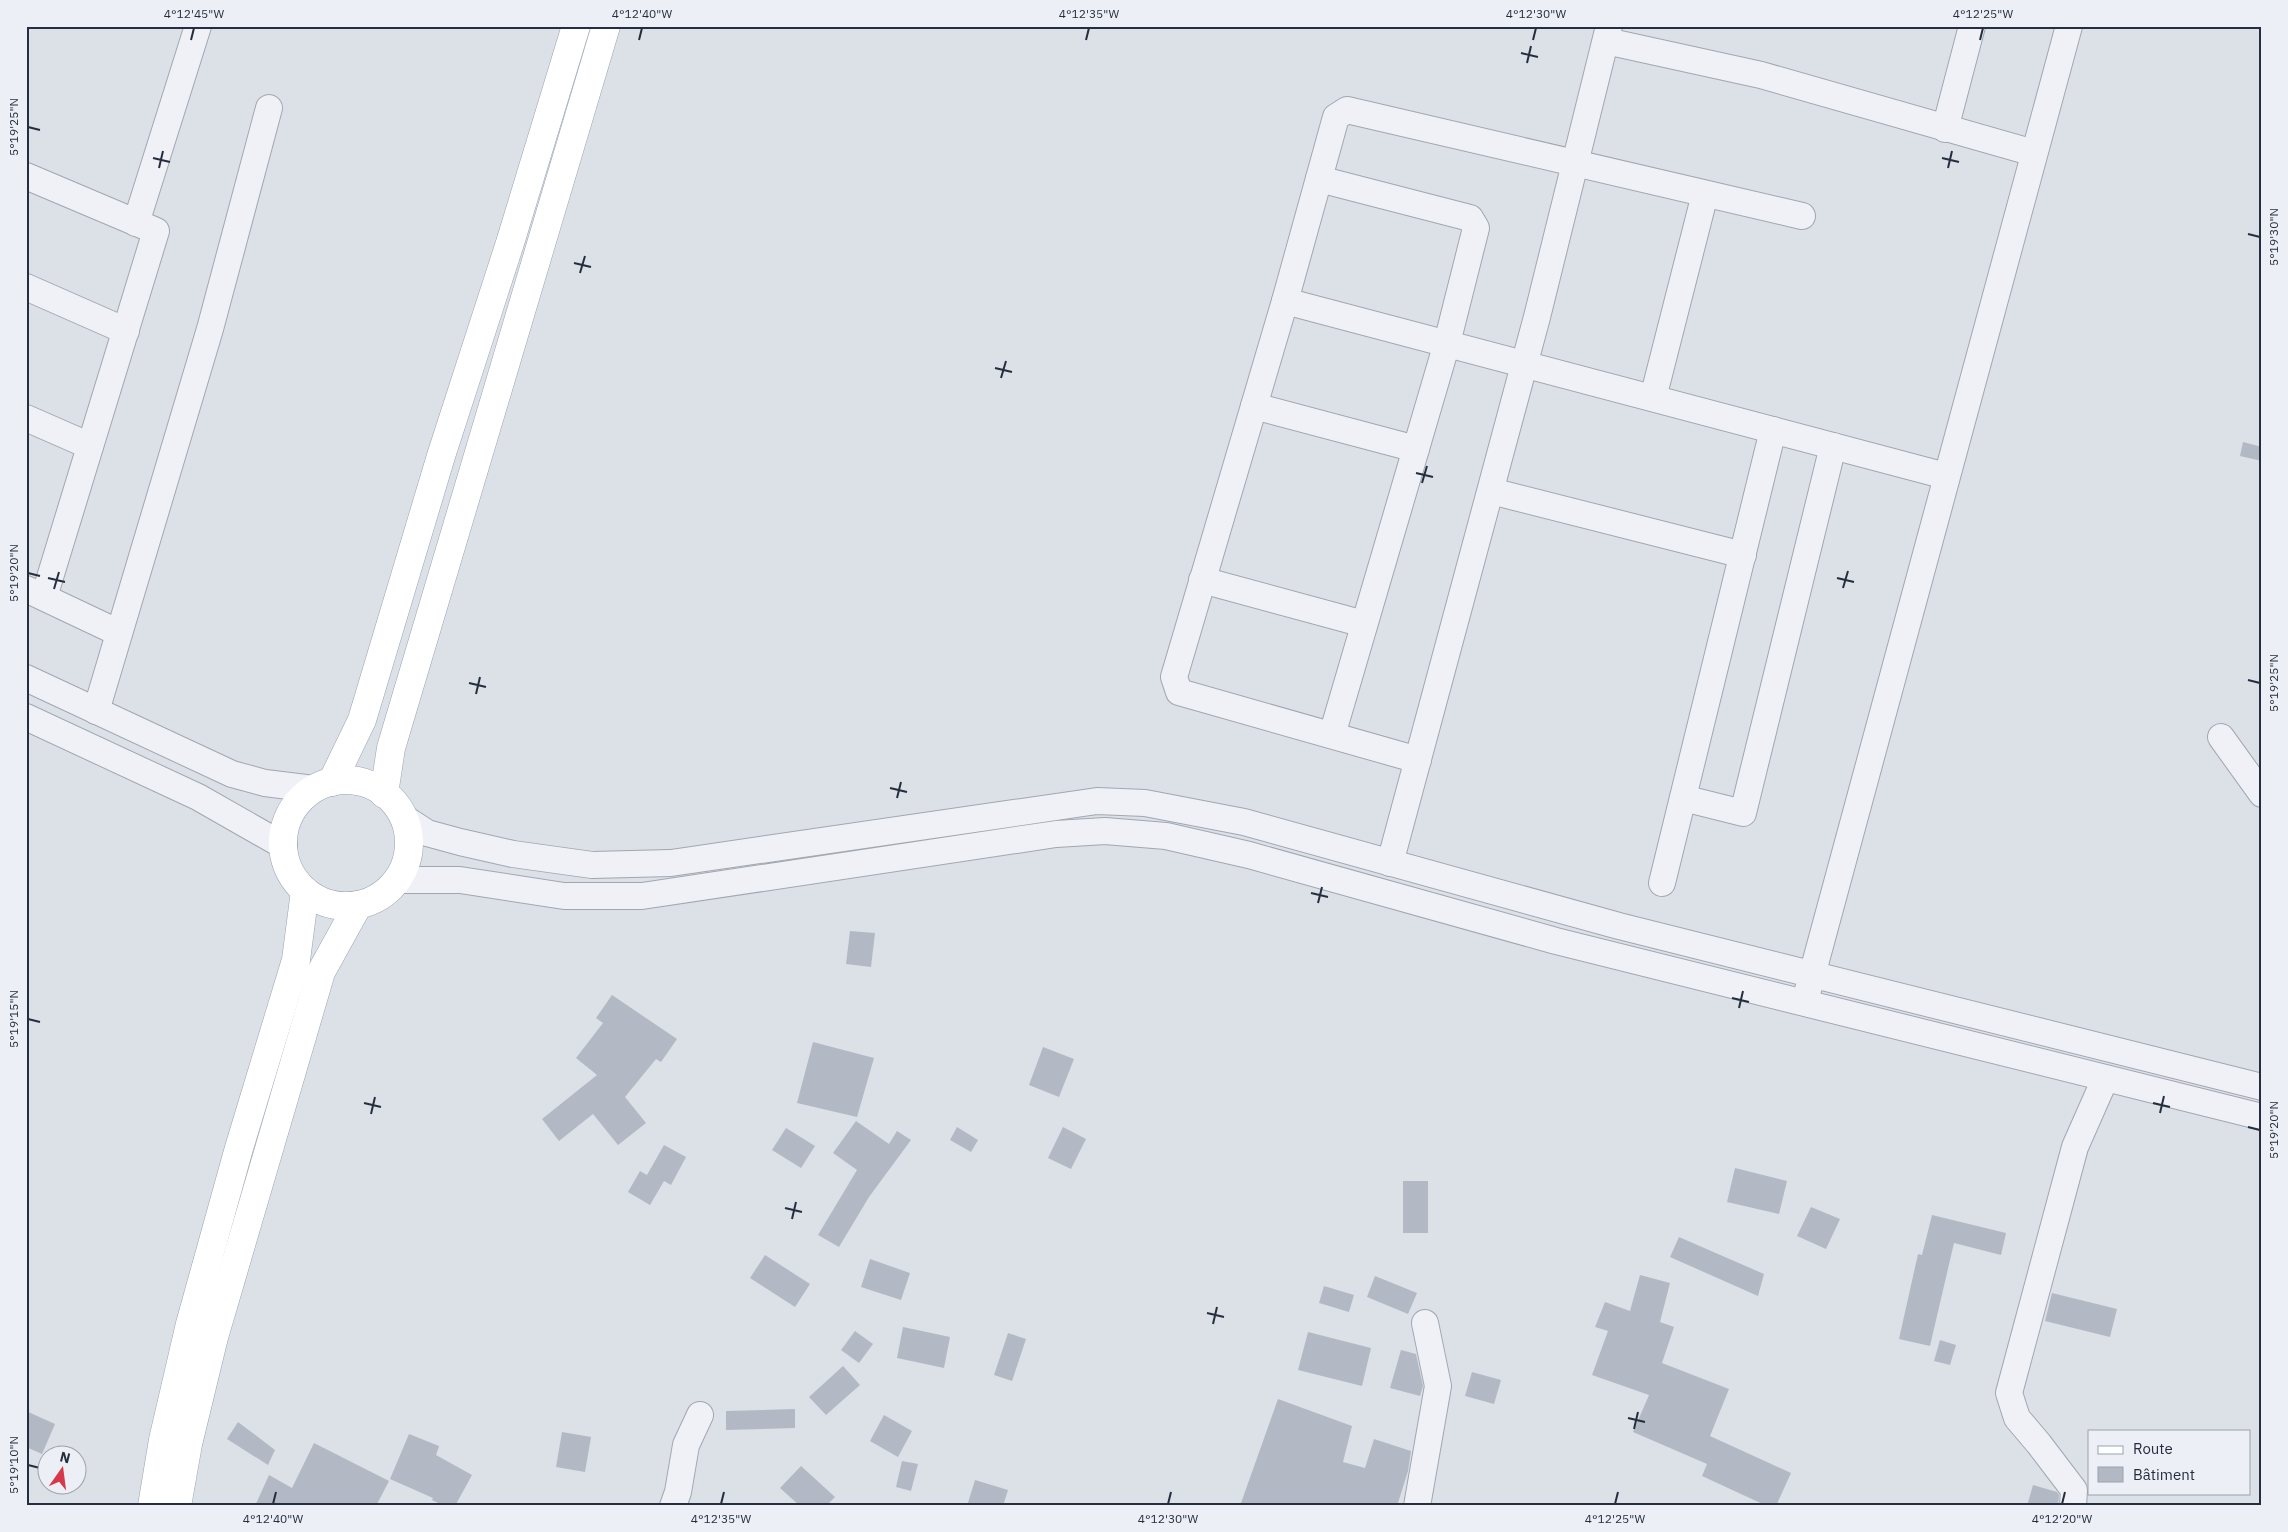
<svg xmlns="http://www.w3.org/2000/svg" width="2288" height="1532" viewBox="0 0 2288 1532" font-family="'IBM Plex Sans',sans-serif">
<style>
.building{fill:#b3b9c4}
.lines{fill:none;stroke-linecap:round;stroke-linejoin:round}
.minor-casing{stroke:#a1a7b1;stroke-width:28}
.major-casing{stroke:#9ba4b4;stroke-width:29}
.minor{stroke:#eff1f6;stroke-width:26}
.major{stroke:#fff;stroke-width:28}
.ticks{fill:none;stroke:#252e3f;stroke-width:2}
.neatline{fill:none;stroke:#252e3f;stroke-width:2}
.ticks-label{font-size:12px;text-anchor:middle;fill:#252e3f}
</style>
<rect width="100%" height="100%" fill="#dce0e7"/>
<g class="building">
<polygon points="2243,442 2262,447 2262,461 2240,456"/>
<polygon points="850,931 875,933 871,967 846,964"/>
<polygon points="612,995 677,1039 661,1062 656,1059 625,1097 646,1123 618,1145 593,1114 559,1141 542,1119 597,1075 576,1058 603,1023 596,1018"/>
<polygon points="813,1042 874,1058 857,1117 797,1103"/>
<polygon points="1043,1047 1074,1059 1059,1097 1029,1085"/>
<polygon points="856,1121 889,1144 897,1131 911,1140 869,1197 839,1247 818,1235 857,1170 833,1153"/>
<polygon points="957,1127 978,1140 971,1152 950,1140"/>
<polygon points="1063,1127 1086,1139 1071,1169 1048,1158"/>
<polygon points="786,1128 815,1146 801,1168 772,1150"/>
<polygon points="664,1145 686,1157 671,1185 664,1181 650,1205 628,1192 640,1171 647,1175"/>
<polygon points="1735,1168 1787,1181 1779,1214 1727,1202"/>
<rect x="1403" y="1181" width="25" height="52"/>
<polygon points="1811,1207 1840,1219 1826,1249 1797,1236"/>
<polygon points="1932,1215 2006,1233 2001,1255 1954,1243 1930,1346 1899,1339 1918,1254 1922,1255"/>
<polygon points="1679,1237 1764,1274 1758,1296 1670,1257"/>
<polygon points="765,1255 810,1284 795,1307 750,1278"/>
<polygon points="870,1259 910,1273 901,1300 861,1287"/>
<polygon points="1640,1275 1670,1283 1660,1322 1674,1327 1662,1363 1729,1389 1710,1436 1791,1473 1776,1506 1767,1506 1702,1476 1707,1464 1633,1432 1649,1395 1592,1375 1608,1331 1595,1327 1605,1302 1630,1311"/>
<polygon points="1375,1276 1417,1293 1408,1314 1367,1297"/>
<polygon points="1324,1286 1354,1295 1349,1312 1319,1303"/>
<polygon points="2052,1293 2117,1309 2110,1337 2045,1321"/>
<polygon points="903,1327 950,1337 944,1368 897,1358"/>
<polygon points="855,1331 873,1344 859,1363 841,1350"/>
<polygon points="1308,1332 1371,1348 1362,1386 1298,1370"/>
<polygon points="1008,1333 1026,1339 1012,1381 994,1375"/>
<polygon points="1940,1340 1956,1345 1950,1365 1934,1361"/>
<polygon points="1401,1350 1416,1354 1423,1386 1420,1396 1390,1388"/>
<polygon points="843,1366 860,1385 826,1415 809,1397"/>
<polygon points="1472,1372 1501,1380 1494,1404 1465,1396"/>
<polygon points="1278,1399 1352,1426 1343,1462 1365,1468 1374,1439 1411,1451 1408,1471 1397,1506 1249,1506 1241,1503"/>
<polygon points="795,1409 795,1428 726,1430 726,1411"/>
<polygon points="26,1411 55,1424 42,1454 26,1447"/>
<polygon points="884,1415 912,1431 898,1457 870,1441"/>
<polygon points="238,1422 275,1450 268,1465 227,1439"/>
<polygon points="562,1432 591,1437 585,1472 556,1467"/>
<polygon points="409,1434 439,1446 436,1455 472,1475 455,1506 444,1506 432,1500 433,1498 390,1479"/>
<polygon points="314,1443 389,1481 376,1506 255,1506 269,1475 292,1488"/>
<polygon points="902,1461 918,1464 911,1491 896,1487"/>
<polygon points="801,1466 835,1497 826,1506 800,1506 780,1488"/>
<polygon points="975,1480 1008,1490 1003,1506 967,1506"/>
<polygon points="2033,1485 2057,1492 2059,1495 2058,1506 2027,1506"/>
</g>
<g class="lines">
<defs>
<g id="minor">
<polyline points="1606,41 1761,75 2034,153"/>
<polyline points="1945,129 1972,26"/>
<polyline points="26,176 156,231 44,597"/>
<polyline points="1319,179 1470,218 1476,228 1447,343 1332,735"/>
<polyline points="136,223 198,26"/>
<polyline points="26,287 126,331"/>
<polyline points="1285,301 1946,476"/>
<polyline points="1653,398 1705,194"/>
<polyline points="1254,406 1416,449"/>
<polyline points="26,418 90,446"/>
<polyline points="1491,491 1743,555"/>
<polyline points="1202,580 1364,624"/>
<polyline points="26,589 119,633"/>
<polyline points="26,678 232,774 265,783 314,789"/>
<polyline points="96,711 210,329 269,108"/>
<polyline points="26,717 198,797 284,846"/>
<polyline points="2221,737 2262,794"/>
<polyline points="1418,760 1179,692 1174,677 1285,301 1336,117 1347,110 1802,216"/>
<polyline points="1683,798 1743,813 1833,446"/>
<polyline points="404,818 427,833 460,842 513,854 592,865 671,863 1097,801 1145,803 1244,822 1619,926 2262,1087"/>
<polyline points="1390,863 1537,317 1609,26"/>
<polyline points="398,880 460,880 564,896 642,896 1056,834 1105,831 1166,836 1249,855 1556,941 2262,1117"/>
<polyline points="1662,883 1773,430"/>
<polyline points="1808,990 2069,26"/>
<polyline points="673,1506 678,1492 686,1445 700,1415"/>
<polyline points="1417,1506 1438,1386 1425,1323"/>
<polyline points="2073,1506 2074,1490 2039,1444 2017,1418 2009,1393 2075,1147 2105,1079"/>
</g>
<g id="major">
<circle cx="346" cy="843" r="63"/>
<polyline points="332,782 362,720 441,456 510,243 576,26"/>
<polyline points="384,794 391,748 606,26"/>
<polyline points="152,1506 163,1440 190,1324 239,1148 296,960 305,891"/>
<polyline points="177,1506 188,1444 214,1337 321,972 358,905"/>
</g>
</defs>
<use href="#minor" class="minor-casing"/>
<use href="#major" class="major-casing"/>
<use href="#minor" class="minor"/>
<use href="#major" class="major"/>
</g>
<path class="ticks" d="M191,40L194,28M639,40L642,28M1086,40L1089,28M1533,40L1536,28M1980,40L1983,28M1521,53L1538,57M1527,63L1531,46M28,127L40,130M153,158L170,162M1942,158L1959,162M159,168L163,151M1948,168L1952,151M2248,234L2260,237M574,263L591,267M580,273L585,256M995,368L1012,372M1001,378L1006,361M1416,473L1433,477M1422,483L1427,466M28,573L40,576M48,578L65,582M1837,578L1854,582M1843,588L1848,571M54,589L59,572M2248,680L2260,683M469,683L486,687M476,694L480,677M890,788L907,792M897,798L901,782M1311,893L1328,897M1318,903L1322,887M1732,998L1749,1002M1739,1008L1743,991M28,1019L40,1022M364,1103L381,1107M2153,1103L2170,1107M2160,1113L2164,1096M371,1114L375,1097M2248,1127L2260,1130M785,1208L802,1212M792,1219L796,1202M1207,1313L1224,1317M1213,1324L1217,1307M1628,1418L1645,1422M1634,1429L1638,1412M28,1465L40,1468M273,1504L276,1492M721,1504L724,1492M1168,1504L1171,1492M1615,1504L1618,1492M2062,1504L2065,1492"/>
<rect width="2288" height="1532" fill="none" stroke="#eceff5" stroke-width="55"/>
<rect x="2088" y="1430" width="162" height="65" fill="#eceff5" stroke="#9ca2ac"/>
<rect x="2098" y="1446" width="25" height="8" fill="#ffffff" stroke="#9ca2ac"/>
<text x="2133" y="1454" font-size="15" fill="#252e3f">Route</text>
<rect x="2098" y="1467" width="25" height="15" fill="#b3b9c4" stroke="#9ca2ac"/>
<text x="2133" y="1480" font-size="15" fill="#252e3f">Bâtiment</text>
<g transform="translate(62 1470) rotate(14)"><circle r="24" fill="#eceff5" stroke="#9ca2ac"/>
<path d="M0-4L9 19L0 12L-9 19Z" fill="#d5394b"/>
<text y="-8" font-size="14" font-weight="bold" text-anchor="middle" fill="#252e3f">N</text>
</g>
<rect x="28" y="28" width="2232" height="1476" class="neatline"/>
<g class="ticks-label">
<text x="194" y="18">4°12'45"W</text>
<text x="642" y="18">4°12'40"W</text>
<text x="1089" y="18">4°12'35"W</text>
<text x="1536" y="18">4°12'30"W</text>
<text x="1983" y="18">4°12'25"W</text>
<text transform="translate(14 127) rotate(-90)" y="4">5°19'25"N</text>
<text transform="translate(2274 237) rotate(-90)" y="4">5°19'30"N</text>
<text transform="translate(14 573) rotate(-90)" y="4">5°19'20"N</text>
<text transform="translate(2274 683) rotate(-90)" y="4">5°19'25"N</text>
<text transform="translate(14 1019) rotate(-90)" y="4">5°19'15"N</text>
<text transform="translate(2274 1130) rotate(-90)" y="4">5°19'20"N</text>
<text transform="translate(14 1465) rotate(-90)" y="4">5°19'10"N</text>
<text x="273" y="1523">4°12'40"W</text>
<text x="721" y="1523">4°12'35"W</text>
<text x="1168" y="1523">4°12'30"W</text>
<text x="1615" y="1523">4°12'25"W</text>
<text x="2062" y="1523">4°12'20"W</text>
</g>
</svg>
